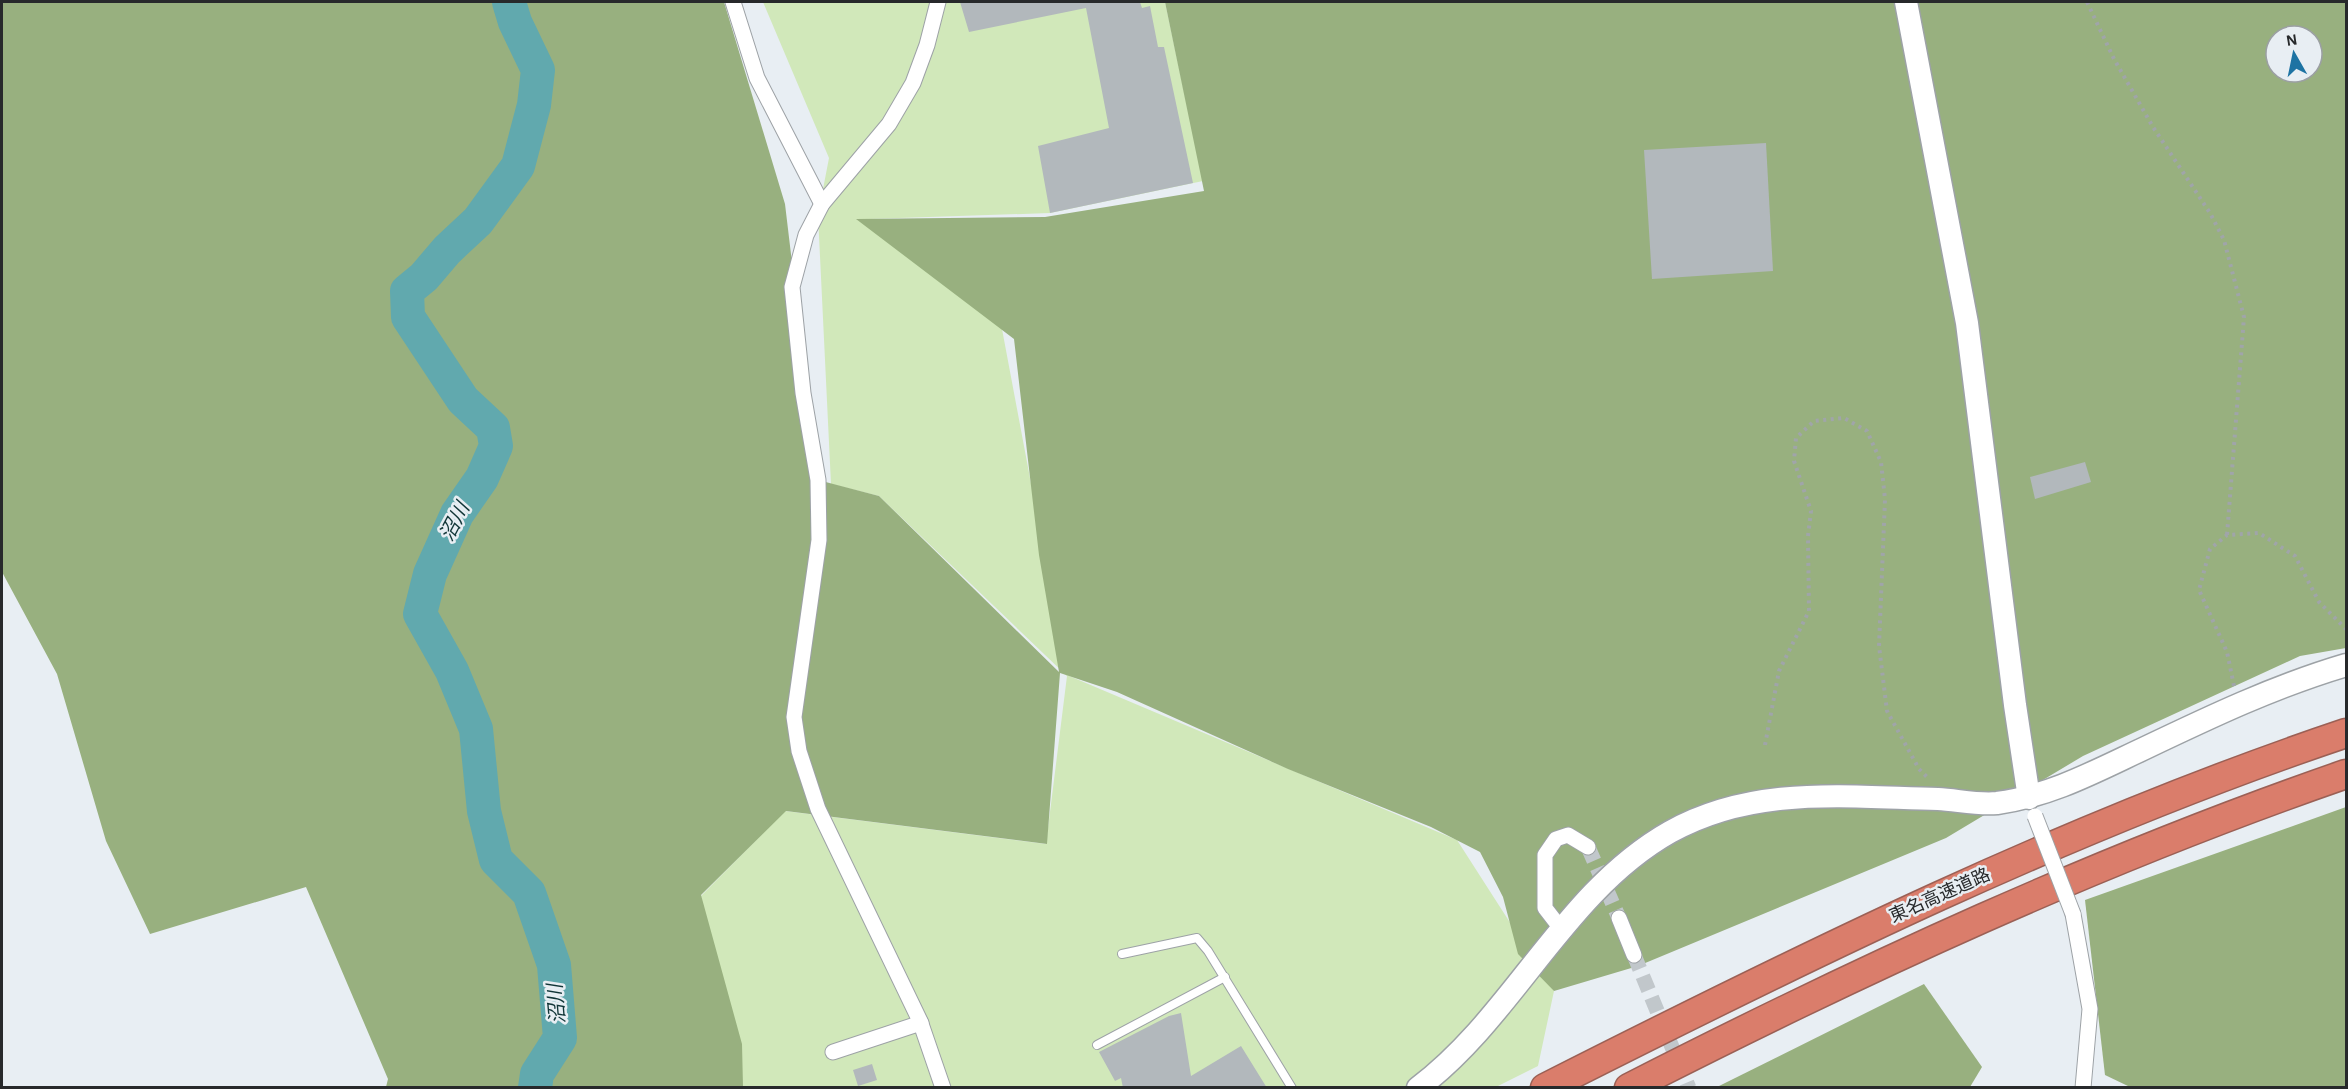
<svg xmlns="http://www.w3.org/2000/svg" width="2348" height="1089" viewBox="0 0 2348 1089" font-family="'Alegreya Sans','Noto Sans JP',sans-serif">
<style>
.green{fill:#d1e8ba}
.forest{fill:#98b07f;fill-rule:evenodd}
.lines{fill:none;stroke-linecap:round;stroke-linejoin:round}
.river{stroke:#61a9ae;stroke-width:34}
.building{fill:#b2b8bc}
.street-tunnel{stroke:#c1c7cb;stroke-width:15;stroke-dasharray:15 8;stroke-linecap:butt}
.lane-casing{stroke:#9da2a6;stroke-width:10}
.street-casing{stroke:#9da2a6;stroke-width:17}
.secondary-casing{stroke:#9da2a6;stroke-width:25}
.highway-casing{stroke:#9b6055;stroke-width:31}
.path{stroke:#a0a5a9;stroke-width:4;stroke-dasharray:3 4.5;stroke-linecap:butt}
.lane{stroke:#fff;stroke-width:8}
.street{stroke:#fff;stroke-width:15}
.secondary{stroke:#fff;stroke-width:22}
.highway{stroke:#da7d6b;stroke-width:28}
.street-bridge-casing{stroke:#9da2a6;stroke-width:17;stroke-linecap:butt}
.street-bridge{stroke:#fff;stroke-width:15}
.labels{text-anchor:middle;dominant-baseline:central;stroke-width:5;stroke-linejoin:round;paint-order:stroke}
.street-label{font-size:18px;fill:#27292b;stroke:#e8eef3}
.water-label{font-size:20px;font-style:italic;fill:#113537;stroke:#e8eef3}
</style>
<rect width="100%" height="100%" fill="#e8eef3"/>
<polygon class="green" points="763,2 1165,2 1203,181 1050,213 869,219 1002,329 1067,675 1457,840 1554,991 1538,1066 1494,1088 725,1087 701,896 785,811 1046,844 1067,676 879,496 831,484 818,215 829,158"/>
<g class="forest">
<path d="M2,2H724L785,204L818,480L879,496L1059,672L1039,555L1014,339L856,219L1045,217L1204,191L1165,2H2346V648L2300,656L2083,756L1946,838L1638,966L1554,991L1518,954L1503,897L1480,852L1431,827L1288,769L1117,692L1060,673L1047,844L786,811L701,895L742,1044L743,1087H386L388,1079L306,887L150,934L106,841L57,674L2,572ZM2276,36H2312V72H2276Z"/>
<polygon points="2346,807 2346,1087 2130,1087 2105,1075 2085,900"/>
<polygon points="1924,984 1982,1067 1970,1087 1717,1087"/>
</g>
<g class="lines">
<polyline class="river" points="509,2 515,22 538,70 534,105 518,166 478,221 447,250 424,277 407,291 408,317 463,400 493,428 496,446 482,478 457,514 430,574 420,614 452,671 476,729 484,811 496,860 529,893 554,965 560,1038 537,1074 535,1088"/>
</g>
<g class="building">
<polygon points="960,2 1140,2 1142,8 1150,6 1158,47 1164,47 1193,183 1050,213 1038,146 1109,128 1086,8 969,32"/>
<polygon points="1766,143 1773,271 1652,279 1644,150"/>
<polygon points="2085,462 2091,482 2035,499 2030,477"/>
<polygon points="1181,1013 1191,1076 1241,1046 1267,1088 1123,1088 1121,1078 1115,1081 1099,1052 1169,1016"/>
<polygon points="872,1064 877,1080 858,1086 853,1070"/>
</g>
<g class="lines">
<g class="street-tunnel">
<polyline points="1588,847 1619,918"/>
<polyline points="1634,955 1689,1088"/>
</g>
<defs>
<g id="lane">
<polyline points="1122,954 1197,938 1208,951 1292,1088"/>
<polyline points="1097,1045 1225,977"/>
</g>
<g id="street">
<polyline points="733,2 757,78 822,204"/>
<polyline points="938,2 927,45 913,83 889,124 822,204 806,235 792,287 803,393 818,480 819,540 794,717 799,751 818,809 920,1021 943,1088"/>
<polyline points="2073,914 2090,1009 2083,1088"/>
<polyline points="1619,918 1634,955"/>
<polyline points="1562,930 1545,908 1545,855 1556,839 1568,835 1588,847"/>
<polyline points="833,1052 921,1023"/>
</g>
<g id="secondary">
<polyline points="1906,2 1967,323 2015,705 2029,798"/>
<path d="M1418,1088C1514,1016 1564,892 1670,832C1754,785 1846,797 1938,799C1957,800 1978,805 1997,803C2050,796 2096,771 2143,749C2210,717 2275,686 2346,665"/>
</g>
<g id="highway">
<path d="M1545,1088C1806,956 2069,826 2346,733"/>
<path d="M1629,1088C1862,969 2100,859 2346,774"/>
</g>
</defs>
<use href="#lane" class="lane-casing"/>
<use href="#street" class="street-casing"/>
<use href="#secondary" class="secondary-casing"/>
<use href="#highway" class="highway-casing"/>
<g class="path">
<polyline points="2087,2 2114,59 2153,127 2210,213 2224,240 2244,317 2227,535"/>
<polyline points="2234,686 2227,652 2199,590 2210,549 2227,535 2259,533 2295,556 2319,602 2346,629"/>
<polyline points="1765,745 1779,671 1809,611 1808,536 1811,511 1794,461 1796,438 1814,421 1844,418 1867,431 1881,462 1885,499 1879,646 1887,711 1919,769 1927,777"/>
</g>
<use href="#lane" class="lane"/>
<use href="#street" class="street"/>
<use href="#secondary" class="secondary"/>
<use href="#highway" class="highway"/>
<defs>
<polyline id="street-bridge" points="2035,816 2073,914"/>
</defs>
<use href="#street-bridge" class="street-bridge-casing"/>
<use href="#street-bridge" class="street-bridge"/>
</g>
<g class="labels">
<g class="street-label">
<text transform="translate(1940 896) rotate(-24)">東名高速道路</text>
</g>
<g class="water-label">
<text transform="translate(455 522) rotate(-62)">沼川</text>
<text transform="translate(557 1004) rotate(-95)">沼川</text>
</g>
</g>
<rect width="2348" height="1089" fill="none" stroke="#27292b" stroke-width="6"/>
<g transform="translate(2294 54) rotate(351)"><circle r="28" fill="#e8eef3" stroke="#9b9fa3" stroke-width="1.5"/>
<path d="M0-4.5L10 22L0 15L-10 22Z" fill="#1d73a3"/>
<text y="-9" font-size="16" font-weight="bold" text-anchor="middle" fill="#27292b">N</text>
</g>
</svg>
